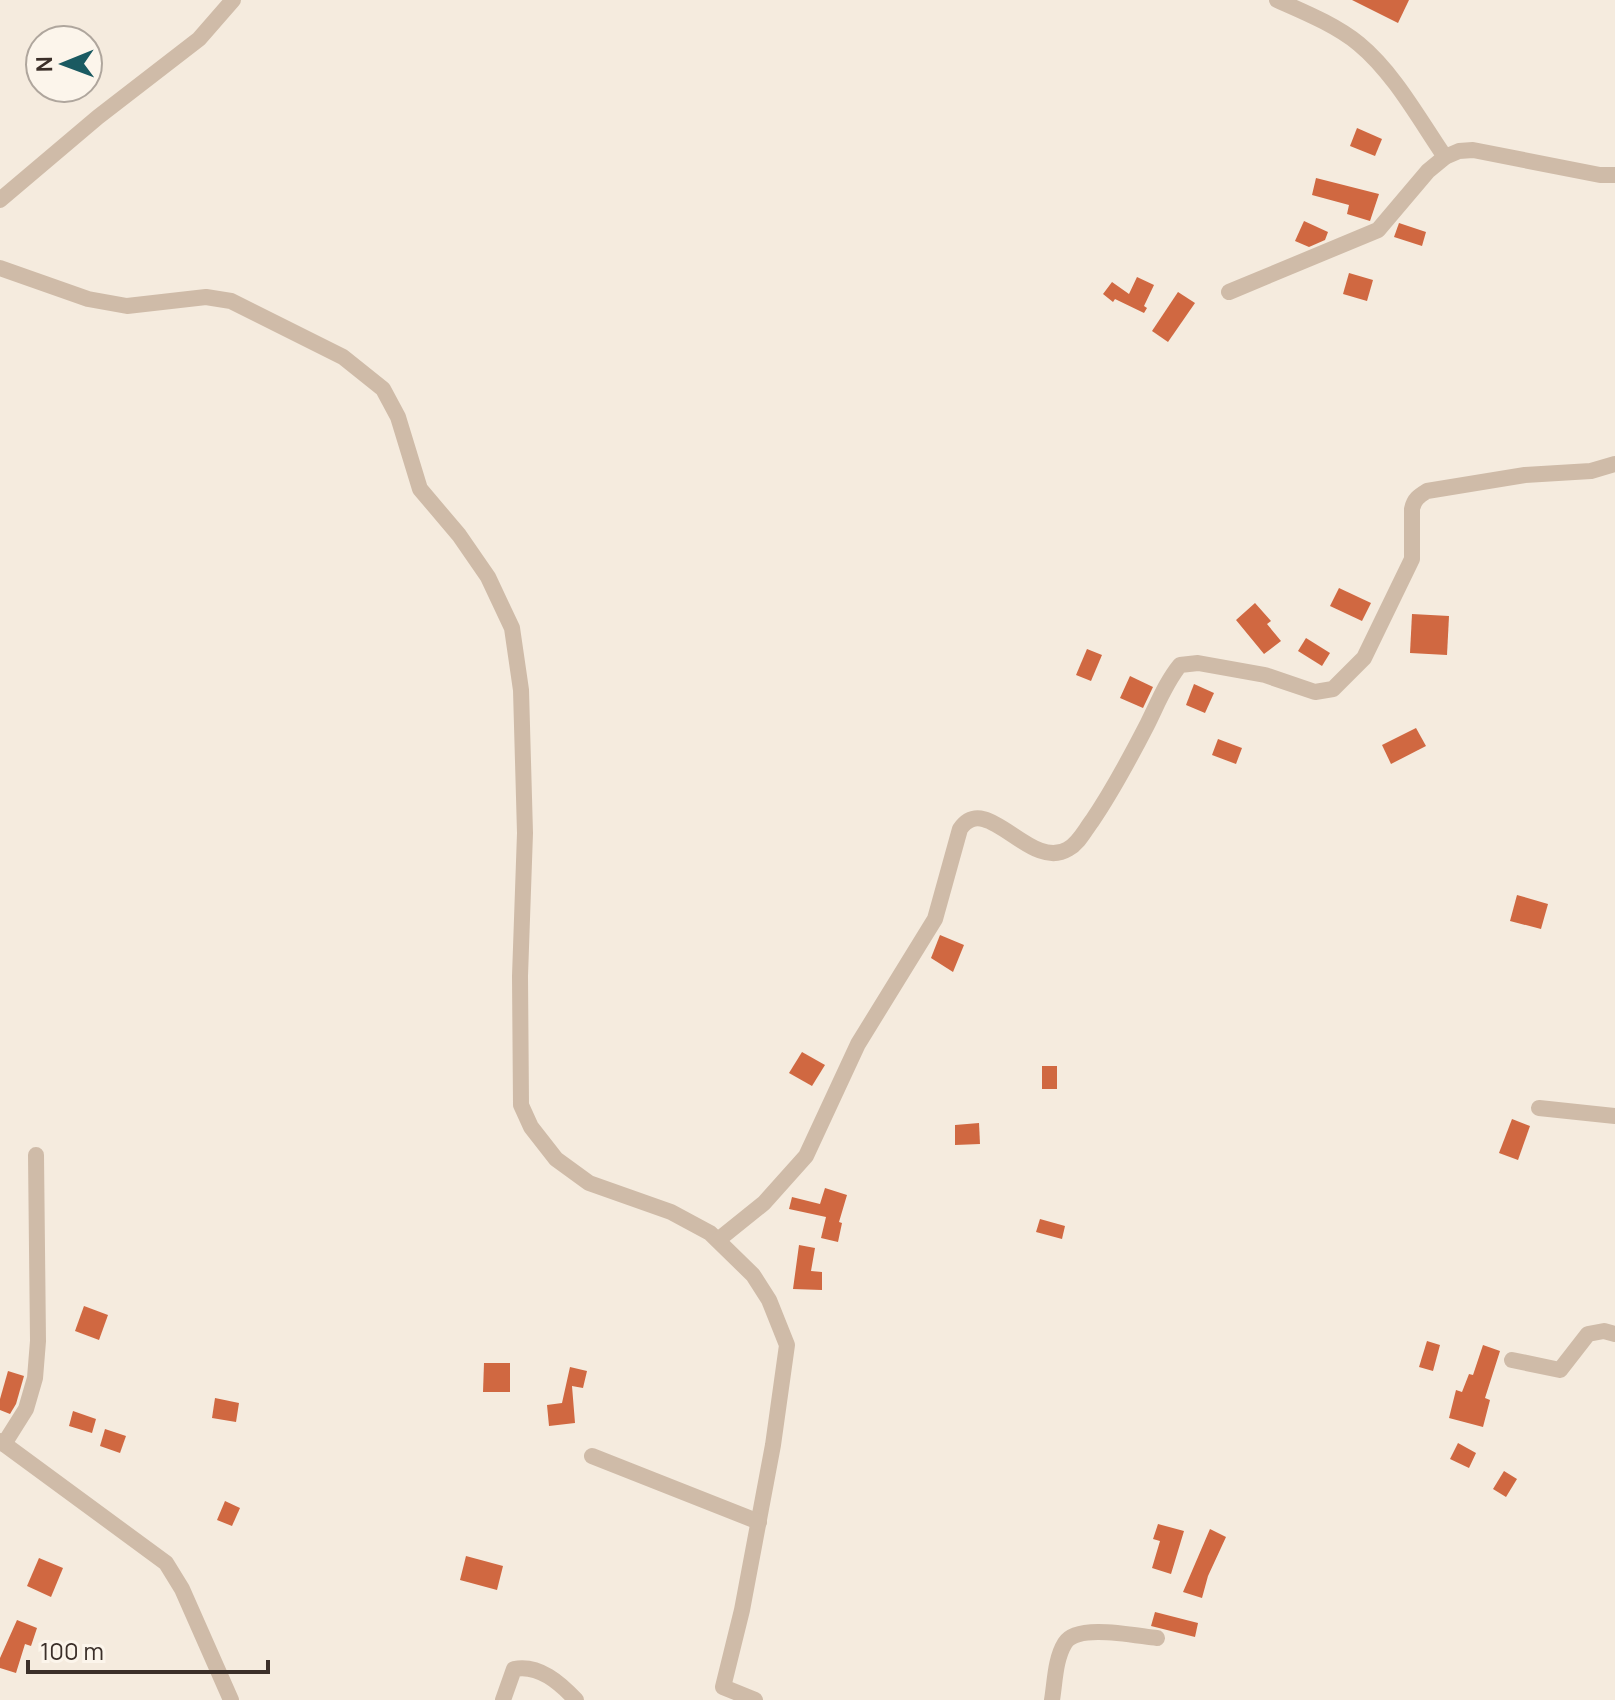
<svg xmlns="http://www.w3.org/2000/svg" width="1615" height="1700" viewBox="0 0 1615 1700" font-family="Manrope,sans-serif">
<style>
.building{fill:#d06841}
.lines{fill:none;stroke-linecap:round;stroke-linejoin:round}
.minor{stroke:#cfbba8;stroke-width:16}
</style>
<rect width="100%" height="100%" fill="#f5ebde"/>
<g class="building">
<polygon points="1352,0 1409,0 1398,23"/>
<polygon points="1357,128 1382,139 1375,156 1350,146"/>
<polygon points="1316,178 1379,194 1370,221 1347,214 1349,205 1312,195"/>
<polygon points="1304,221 1328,232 1325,240 1309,247 1295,241"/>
<polygon points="1399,223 1426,232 1422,246 1394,237"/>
<polygon points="1349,273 1373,280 1367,301 1343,294"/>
<polygon points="1137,277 1154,285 1144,306 1147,308 1144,313 1115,299 1113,302 1103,294 1112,282 1129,294"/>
<polygon points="1178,292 1195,303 1168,342 1152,331"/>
<polygon points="1339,588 1371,603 1362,621 1330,606"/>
<polygon points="1255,603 1271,621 1267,624 1281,641 1264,654 1236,620"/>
<polygon points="1412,614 1449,616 1447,655 1410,653"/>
<polygon points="1306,638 1330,653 1322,666 1298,651"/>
<polygon points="1087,649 1102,655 1091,681 1076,675"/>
<polygon points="1130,676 1153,687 1143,708 1120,698"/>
<polygon points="1194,684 1214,693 1205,713 1186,705"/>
<polygon points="1416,728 1426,746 1391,764 1382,745"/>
<polygon points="1218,739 1242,748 1236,764 1212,755"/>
<polygon points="1517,895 1548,904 1541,929 1510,921"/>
<polygon points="940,935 964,945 953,972 931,958"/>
<polygon points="802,1052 825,1065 812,1086 789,1073"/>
<rect x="1042" y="1066" width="15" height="23"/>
<polygon points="1512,1119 1530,1126 1518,1160 1499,1153"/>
<polygon points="979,1123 980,1144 955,1145 955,1125"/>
<polygon points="825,1188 847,1195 839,1222 842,1223 838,1242 821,1238 826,1217 789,1209 792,1197 820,1204"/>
<polygon points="1040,1219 1065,1226 1062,1239 1036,1232"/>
<polygon points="799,1245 815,1248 811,1271 822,1272 822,1290 793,1289"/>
<polygon points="84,1306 108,1315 99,1340 75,1331"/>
<polygon points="1427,1341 1440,1345 1433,1371 1419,1367"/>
<polygon points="1483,1345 1500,1351 1485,1398 1490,1400 1483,1427 1449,1418 1456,1390 1462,1392 1469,1374 1473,1375"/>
<polygon points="484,1363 510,1363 510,1392 483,1392"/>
<polygon points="570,1367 587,1371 583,1388 572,1386 575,1423 549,1426 547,1405 562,1403"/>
<polygon points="8,1371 24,1376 16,1404 10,1414 0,1410 0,1399"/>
<polygon points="215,1398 239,1403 236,1422 212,1418"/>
<polygon points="73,1411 96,1419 92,1433 69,1426"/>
<polygon points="105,1429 126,1436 120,1453 100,1446"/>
<polygon points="1458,1443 1476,1453 1469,1468 1450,1459"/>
<polygon points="1504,1471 1517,1479 1506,1497 1493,1489"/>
<polygon points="225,1501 240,1508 232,1526 217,1520"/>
<polygon points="1158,1524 1184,1531 1171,1574 1152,1568 1160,1541 1153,1539"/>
<polygon points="1210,1529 1226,1537 1208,1576 1202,1598 1183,1592"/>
<polygon points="466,1556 503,1566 497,1590 460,1580"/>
<polygon points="39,1558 63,1568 51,1597 27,1586"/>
<polygon points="1155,1612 1198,1623 1195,1637 1151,1626"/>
<polygon points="17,1620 37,1628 31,1646 25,1644 16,1673 0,1668 0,1658"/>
</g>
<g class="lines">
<g class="minor">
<path d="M1277,0C1304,12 1336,25 1359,44C1394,73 1419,119 1445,157"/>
<polyline points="0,200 98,117 199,39 233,0"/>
<polyline points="0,268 88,299 127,306 206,297 231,301 343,357 383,389 398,417 420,489 459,535 488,577 512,628 521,690 525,833 520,976 521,1105 531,1127 556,1159 589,1183 671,1212 710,1233 753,1275 769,1300 787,1345 773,1445 742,1610 723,1687 755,1700"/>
<polyline points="1229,292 1378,230 1428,171 1445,157 1459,151 1473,150 1600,175 1615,175"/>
<polyline points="1539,1108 1615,1116"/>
<path d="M718,1240L764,1203L806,1156L858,1044L935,919L960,829C987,790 1030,872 1068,849C1079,843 1085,830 1092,821C1113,790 1130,758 1147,725C1157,705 1166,682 1180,665L1198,663L1265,675L1315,692L1333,689L1364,658L1412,559V509C1414,499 1419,496 1427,491L1525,475L1591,471L1615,464"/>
<polyline points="1512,1360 1560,1370 1588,1334 1604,1331 1615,1334"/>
<polyline points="0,1441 166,1563 182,1589 231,1700"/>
<polyline points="4,1444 26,1409 35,1378 38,1341 36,1155"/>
<polyline points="592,1456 759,1522"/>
<path d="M503,1700L514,1669C539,1664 560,1683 576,1700"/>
<path d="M1052,1700C1055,1682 1055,1659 1065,1643C1077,1623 1136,1636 1157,1638"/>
</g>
</g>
<g transform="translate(64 64) rotate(269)"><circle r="38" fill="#fcf5eb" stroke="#afa69d" stroke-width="2"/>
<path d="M0-6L14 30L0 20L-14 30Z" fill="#1a5a61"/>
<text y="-12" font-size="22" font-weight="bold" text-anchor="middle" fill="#3b2f29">N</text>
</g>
<path d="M28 1660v12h240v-12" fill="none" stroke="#3b2f29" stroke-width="4"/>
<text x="40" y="1660" font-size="24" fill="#3b2f29" stroke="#fcf5eb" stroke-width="6" paint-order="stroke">100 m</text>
</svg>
